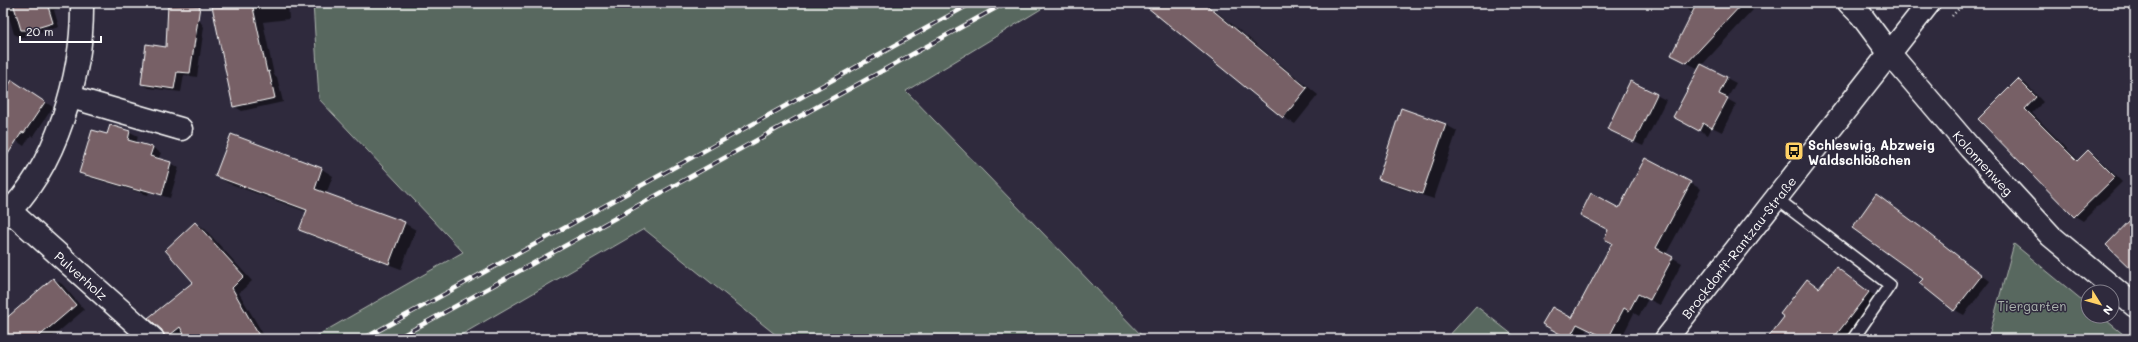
<svg xmlns="http://www.w3.org/2000/svg" width="2138" height="342" viewBox="0 0 2138 342" font-family="Mali,sans-serif">
<style>
.green{fill:#59685e;stroke:#acb4ae}
.shadow{fill:#0007}
.building{fill:#776066;stroke:#fff}
.lines{fill:none;stroke-linecap:round;stroke-linejoin:round}
.service-casing{stroke:#fff;stroke-width:14}
.minor-casing{stroke:#fff;stroke-width:25}
.tertiary-casing{stroke:#fff;stroke-width:25}
.path{stroke:#fff;stroke-width:2.5;stroke-dasharray:1 3;stroke-linecap:butt}
.service{stroke:#2f2a3d;stroke-width:11}
.minor{stroke:#2f2a3d;stroke-width:22}
.tertiary{stroke:#2f2a3d;stroke-width:22}
.rail-casing{stroke:#fff;stroke-width:4.5}
.rail{stroke:#2f2a3d;stroke-width:3;stroke-dasharray:9;stroke-linecap:butt}
.labels{text-anchor:middle;dominant-baseline:central;stroke-width:3;stroke-linejoin:round;paint-order:stroke}
.poi-label{font-size:13px;font-weight:bold;fill:#fff;stroke:#2f2a3d;text-anchor:start}
.street-label{font-size:13px;fill:#fff;stroke:#2f2a3d}
.park-label{font-size:13px;fill:#acb4ae;stroke:#2f2a3d}
</style>
<rect width="100%" height="100%" fill="#2f2a3d"/>
<filter id="ink" filterUnits="userSpaceOnUse"><feTurbulence type="fractalNoise" baseFrequency=".025" numOctaves="2"/><feDisplacementMap in="SourceGraphic" scale="8" xChannelSelector="R" yChannelSelector="G"/><feConvolveMatrix kernelMatrix="1 2 1 2 8 2 1 2 1" color-interpolation-filters="sRGB"/></filter>
<g filter="url(#ink)">
<g class="green">
<polygon points="313,3 1051,3 906,91 1145,339 781,339 644,229 454,339 311,339 463,252 319,99"/>
<polygon points="2014,244 2088,305 2088,316 2101,316 2129,339 1988,339"/>
<polygon points="1476,306 1518,339 1446,339"/>
</g>
<g class="shadow">
<polygon points="5,3 59,3 61,8 54,10 59,27 22,38 14,34"/>
<polygon points="213,3 288,3 289,19 263,22 274,75 277,77 283,102 242,111 234,106"/>
<polygon points="1143,3 1206,3 1318,95 1295,124 1283,117"/>
<polygon points="1681,3 1748,3 1747,4 1753,10 1702,65 1736,83 1727,99 1736,104 1722,132 1712,127 1708,135 1683,121 1699,69 1672,55 1693,14"/>
<polygon points="192,10 204,27 197,77 184,75 181,92 149,88 142,84"/>
<polygon points="2018,80 2026,84 2043,102 2032,113 2079,161 2088,151 2096,156 2122,182 2083,221 2075,216 1979,119"/>
<polygon points="1630,82 1666,100 1643,146 1617,134"/>
<polygon points="20,86 53,107 33,137 31,135 24,146 3,132 3,96"/>
<polygon points="1402,109 1446,125 1457,131 1434,199 1390,185 1379,178"/>
<polygon points="130,132 138,136 136,144 153,148 161,153 158,159 179,167 170,198 149,192 148,195 88,177 80,173 108,136"/>
<polygon points="231,136 322,169 333,176 326,194 404,223 416,230 401,269 312,236 300,230 307,212 228,183 217,176"/>
<polygon points="1646,159 1701,189 1666,254 1682,263 1660,305 1648,299 1639,316 1634,313 1621,339 1607,339 1587,329 1582,339 1570,339 1553,330 1573,319 1613,243 1619,210"/>
<polygon points="3,170 5,201 3,201"/>
<polygon points="1885,201 1990,281 1964,315 1955,310 1924,279"/>
<polygon points="195,223 204,228 252,281 239,293 266,339 166,339 166,335 195,282"/>
<polygon points="1836,268 1879,299 1849,339 1768,339 1785,316 1807,280 1820,288"/>
<polygon points="53,279 62,284 84,310 50,339 3,339 3,321"/>
</g>
<g class="building">
<polygon points="13,3 47,3 53,23 30,30 21,30"/>
<polygon points="222,3 252,3 267,72 269,71 275,98 233,107 212,6 223,7"/>
<polygon points="1142,3 1204,3 1307,88 1283,118"/>
<polygon points="1697,3 1743,3 1687,63 1671,55"/>
<polygon points="168,4 200,6 190,73 177,72 174,89 141,84 146,44 166,47"/>
<polygon points="1701,64 1727,77 1719,94 1728,98 1712,128 1703,123 1699,131 1673,117"/>
<polygon points="2018,79 2036,97 2025,109 2077,161 2088,150 2115,177 2074,217 1978,119"/>
<polygon points="12,80 45,102 24,133 22,132 3,162 3,94"/>
<polygon points="1630,81 1657,94 1634,142 1607,129"/>
<polygon points="1401,108 1446,124 1422,194 1378,179"/>
<polygon points="110,125 130,131 128,140 153,147 150,156 171,162 162,195 141,189 140,191 79,173 92,130 107,134"/>
<polygon points="231,134 322,168 315,189 405,222 389,264 299,230 307,210 215,176"/>
<polygon points="1645,158 1691,182 1656,248 1673,257 1650,300 1638,294 1629,311 1624,308 1608,339 1577,324 1569,339 1542,324 1552,307 1572,318 1612,243 1604,239 1608,230 1580,215 1591,193 1619,208"/>
<polygon points="1876,194 1926,231 1982,275 1954,311 1919,283 1923,279 1852,228"/>
<polygon points="2135,215 2135,273 2106,245"/>
<polygon points="195,222 244,276 232,288 261,339 187,339 180,327 165,339 162,330 148,318 193,282 165,250"/>
<polygon points="1836,267 1869,292 1833,339 1767,339 1784,317 1780,314 1807,279 1819,288"/>
<polygon points="53,278 76,305 36,339 3,339 3,321"/>
</g>
<g class="lines">
<defs>
<polyline id="service" points="1776,198 1890,285 1853,339"/>
<g id="minor">
<path id="s1" d="M1849,3L1861,15L1890,54L1970,148L2051,236L2135,306"/>
<polyline points="71,97 181,129"/>
<path id="s2" d="M10,211L153,339"/>
<path d="M3,217C57,169 83,73 82,3"/>
</g>
<g id="tertiary">
<path id="s3" d="M1666,339L1929,3"/>
</g>
</defs>
<use href="#service" class="service-casing"/>
<use href="#minor" class="minor-casing"/>
<use href="#tertiary" class="tertiary-casing"/>
<polyline class="path" points="1952,16 1964,3"/>
<use href="#service" class="service"/>
<use href="#minor" class="minor"/>
<use href="#tertiary" class="tertiary"/>
<defs>
<g id="rail">
<polyline points="363,339 972,3"/>
<polyline points="396,339 1005,3"/>
</g>
</defs>
<use href="#rail" class="rail-casing"/>
<use href="#rail" class="rail"/>
</g>
</g>
<defs>
<symbol id="bus-square" viewBox="-11 -11 22 22"><rect x="-9" y="-9" width="18" height="18" rx="4" fill="#ffd166" stroke="#2f2a3d"/><path d="M-5-6H5V4H4V6H2V4H-2V6H-4V4H-5ZM-3.5-4V0h7V-4ZM-3.5 1.2v1.5H-2V1.2ZM2 1.2v1.5H3.5V1.2Z" fill="#111"/></symbol>
</defs>
<g fill-rule="evenodd">
<use href="#bus-square" x="1783" y="140" width="22" height="22"/>
</g>
<g class="labels">
<g class="poi-label">
<text x="1808" y="144">Schleswig, Abzweig<tspan x="1808" dy="15">Waldschlößchen</tspan></text>
</g>
<g class="street-label">
<text stroke="none"><textPath href="#s1" startOffset="209">Kolonnenweg</textPath></text>
<text stroke="none"><textPath href="#s3" startOffset="117">Brockdorff-Rantzau-Straße</textPath></text>
<text stroke="none"><textPath href="#s2" startOffset="96">Pulverholz</textPath></text>
</g>
<g class="park-label">
<text x="2032" y="305">Tiergarten</text>
</g>
</g>
<rect width="2138" height="342" fill="none" stroke="#2f2a3d" stroke-width="16"/>
<rect x="8" y="8" width="2122" height="326" fill="none" stroke="#fff" stroke-width="1.5" filter="url(#ink)"/>
<g transform="translate(2100 304) rotate(127)"><circle r="19" fill="#2f2a3d" stroke="#827f8b"/>
<path d="M0-3L7 15L0 10L-7 15Z" fill="#ffd166"/>
<text y="-6" font-size="11" font-weight="bold" text-anchor="middle" fill="#ffffff">N</text>
</g>
<path d="M20 36v6h81v-6" fill="none" stroke="#ffffff" stroke-width="2"/>
<text x="26" y="36" font-size="12" fill="#ffffff" stroke="#2f2a3d" stroke-width="3" paint-order="stroke">20 m</text>
</svg>
